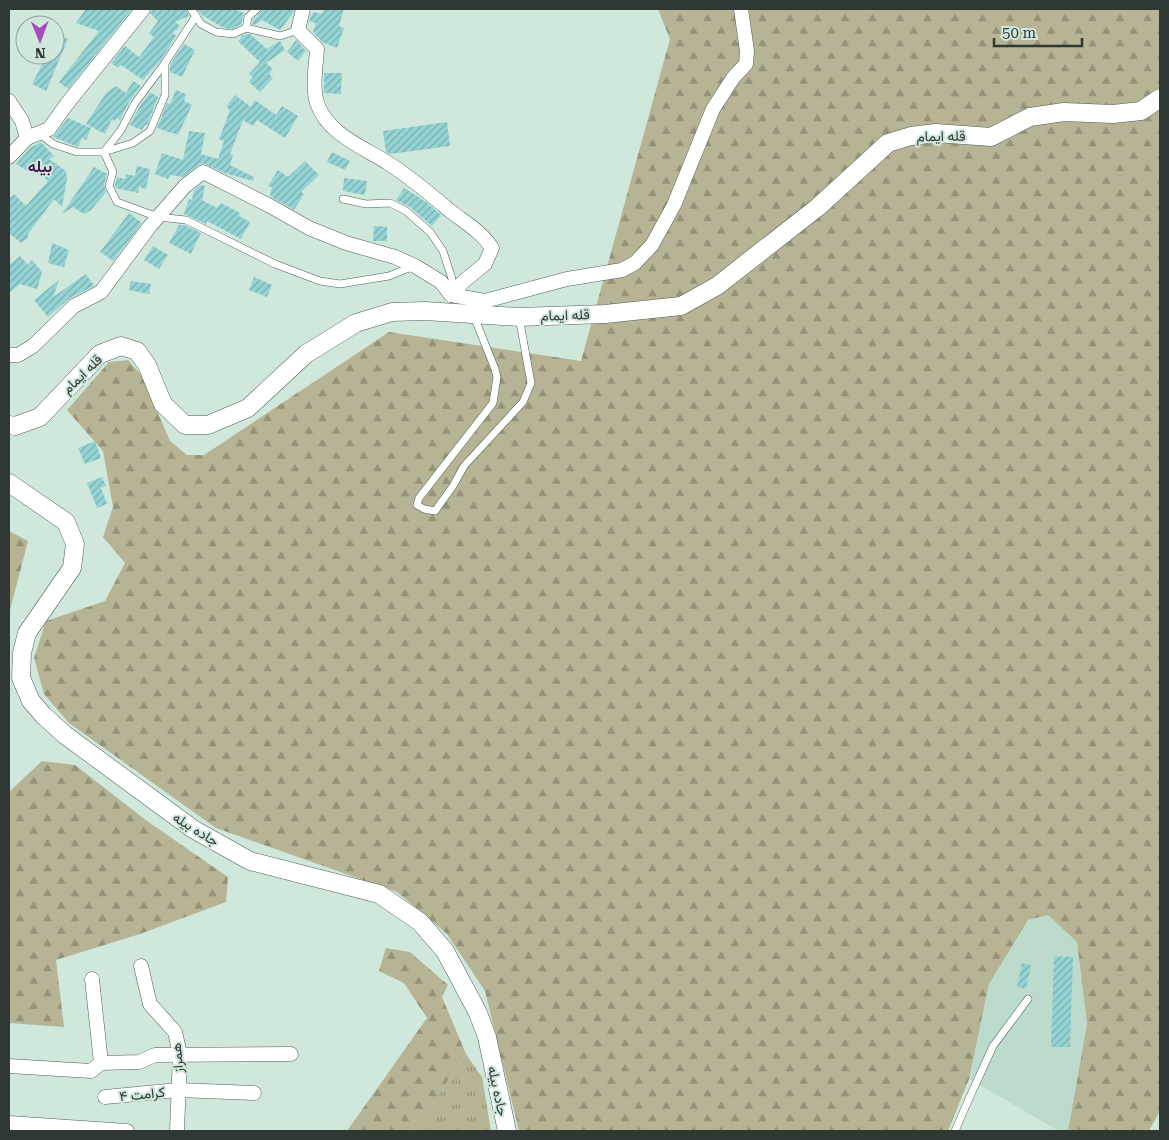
<svg xmlns="http://www.w3.org/2000/svg" width="1169" height="1140" viewBox="0 0 1169 1140" font-family="'Roboto Serif',Vazirmatn,serif">
<style>
.built{fill:#bddbcd}
.grass{fill:url(#grass-tufts)}
.forest{fill:url(#forest-firs)}
.building{fill:url(#building-hatch)}
.lines{fill:none;stroke-linecap:round;stroke-linejoin:round}
.service-casing{stroke:#4c5f56;stroke-width:8}
.minor-casing{stroke:#4c5f56;stroke-width:15}
.tertiary-casing{stroke:#4c5f56;stroke-width:19}
.service{stroke:#fff;stroke-width:7}
.minor{stroke:#fff;stroke-width:14}
.tertiary{stroke:#fff;stroke-width:18}
.labels{text-anchor:middle;dominant-baseline:central;stroke-width:4;stroke-linejoin:round;paint-order:stroke}
.street-label{font-size:14px;fill:#2f3834;stroke:#d0e7dc}
.quarter-label{font-size:16px;font-weight:bold;fill:#43194d;stroke:#d0e7dc}
</style>
<defs>
<pattern id="grass-tufts" width="24" height="20" patternUnits="userSpaceOnUse" patternTransform="scale(1.25)"><rect width="24" height="20" fill="#b6b494"/><path d="M3 7l-1-3M5 7V3M7 7l1-3M15 17l-1-3M17 17v-4M19 17l1-3" fill="none" stroke="#94937a"/></pattern>
<pattern id="forest-firs" width="22" height="20" patternUnits="userSpaceOnUse" patternTransform="scale(1.25)"><rect width="22" height="20" fill="#b6b494"/><path d="M5 1l3.5 6h-7zM16 11l3.5 6h-7z" fill="#94937a"/></pattern>
<pattern id="building-hatch" width="6" height="6" patternUnits="userSpaceOnUse" patternTransform="scale(1.25)"><rect width="6" height="6" fill="#94d4d5"/><path d="M-1 1l2-2M0 6l6-6M5 7l2-2" fill="none" stroke="#79adae"/></pattern>
</defs>
<rect width="100%" height="100%" fill="#d0e7dc"/>
<polygon class="built" points="1048,915 1077,941 1087,1024 1068,1131 1059,1131 969,1079 989,984 1028,920"/>
<polygon class="grass" points="466,1054 482,1077 491,1131 414,1131"/>
<g class="forest">
<polygon points="658,9 1160,9 1160,1111 1149,1131 1068,1131 1087,1024 1077,942 1048,915 1028,920 989,984 969,1079 948,1131 519,1131 485,991 447,934 397,892 216,828 69,723 44,694 34,658 46,621 105,601 125,563 103,537 113,507 103,451 67,410 109,362 128,360 142,376 170,441 187,455 204,455 389,332 581,361 670,39"/>
<polygon points="9,531 28,541 9,614"/>
<polygon points="42,761 75,765 147,821 228,877 226,902 140,934 56,960 64,1027 9,1023 9,792"/>
<polygon points="386,948 410,952 448,985 442,997 466,1054 414,1131 347,1131 427,1018 404,983 379,971"/>
</g>
<g class="building">
<polygon points="86,9 132,9 68,89 59,82 99,31 76,23"/>
<polygon points="152,9 186,9 189,16 175,22 180,26 173,33 176,36 161,60 143,80 121,65 118,68 111,63 125,46 139,57 154,37 149,33 158,21 150,13"/>
<polygon points="197,9 233,9 244,13 241,24 232,29 224,28 202,15"/>
<polygon points="262,9 294,9 293,13 280,30 262,20 255,25 252,24 253,20 256,17 259,18 257,16"/>
<polygon points="324,9 344,9 339,26 344,28 337,48 322,42 313,32 316,23 309,21 313,12 322,14"/>
<polygon points="55,33 68,39 46,91 32,84 47,55 55,55"/>
<polygon points="247,34 250,34 267,49 280,41 285,50 266,63 273,69 269,74 273,78 260,92 249,82 253,77 249,74 260,62 238,41 242,37 240,36"/>
<polygon points="296,40 306,51 298,61 287,52"/>
<polygon points="184,44 195,50 182,77 170,72 170,65"/>
<polygon points="324,73 342,73 341,94 324,93"/>
<polygon points="133,81 141,86 130,100 120,120 117,118 115,121 112,119 105,134 86,124 106,93 116,86 126,93"/>
<polygon points="176,90 186,94 184,101 192,105 178,135 157,128 167,103 170,104"/>
<polygon points="150,92 158,97 147,125 145,125 142,130 130,125 140,106"/>
<polygon points="235,95 251,107 255,100 276,115 282,106 298,116 285,138 257,120 253,126 243,120 230,154 233,155 230,165 254,177 253,181 225,173 203,163 198,165 183,177 170,175 168,179 155,174 162,153 183,160 189,131 205,133 201,154 218,159 224,141 219,139 230,110 226,107"/>
<polygon points="68,118 91,128 86,140 82,138 78,147 53,137"/>
<polygon points="447,122 450,146 390,154 386,152 383,131"/>
<polygon points="41,142 54,156 49,159 66,171 67,178 62,207 54,199 28,234 28,238 21,243 9,233 9,199 14,194 26,206 48,181 30,166 26,170 16,164 30,148"/>
<polygon points="332,152 350,161 345,170 327,162"/>
<polygon points="305,161 319,175 301,192 304,194 294,210 270,196 272,187 268,186 278,170 288,177"/>
<polygon points="137,166 150,169 146,189 139,187 138,193 116,188 115,185 117,177 125,179 126,174 135,176"/>
<polygon points="94,167 107,174 104,185 106,192 91,210 84,214 73,207 62,214"/>
<polygon points="344,178 367,181 365,195 343,191"/>
<polygon points="200,185 205,186 202,200 217,208 221,203 240,213 239,216 250,222 241,239 207,221 206,224 184,214 189,199 192,200 194,190"/>
<polygon points="404,188 426,202 441,215 432,226 410,207 396,200"/>
<polygon points="129,213 142,223 113,261 100,252"/>
<polygon points="179,225 184,225 201,233 191,254 169,243"/>
<polygon points="374,226 387,227 387,241 373,241"/>
<polygon points="52,243 69,250 64,267 48,263"/>
<polygon points="153,246 168,255 159,269 144,260"/>
<polygon points="20,256 28,265 32,260 42,272 37,289 20,284 9,293 9,265"/>
<polygon points="86,274 94,286 70,298 48,317 34,300 59,280 53,297"/>
<polygon points="254,277 272,285 267,297 249,290"/>
<polygon points="131,281 151,284 149,294 129,290"/>
<polygon points="95,441 101,458 85,464 78,448"/>
<polygon points="102,477 106,486 101,488 107,504 97,508 87,483"/>
<polygon points="1054,956 1073,957 1070,1047 1051,1047"/>
<polygon points="1022,963 1031,965 1026,989 1017,987"/>
</g>
<g class="lines">
<defs>
<g id="service">
<polyline points="191,9 201,24 216,32 233,34 246,28 280,36 298,30"/>
<polyline points="246,28 248,17 257,9"/>
<polyline points="165,63 135,103 121,130 104,152 113,172 109,186 117,202 158,217 186,220 275,264 320,281 340,284 389,276 414,266"/>
<polyline points="39,133 53,144 77,152 104,152 133,143 150,131 165,95 165,63 196,16"/>
<polyline points="343,199 366,204 390,203 406,211 430,232 443,251 452,279 451,292"/>
<polyline points="473,314 495,369 497,377 493,403 419,498 417,505 424,509 435,511 453,486 464,466 523,402 531,383 519,317"/>
<polyline points="955,1131 968,1101 993,1046 1028,999"/>
</g>
<g id="minor">
<path d="M303,9L298,30L317,49C316,66 312,86 317,103C327,134 363,147 388,163C410,177 429,193 449,210C464,222 481,231 492,248L485,264L464,281L451,295"/>
<polyline points="9,101 22,121 27,138"/>
<polyline points="9,157 27,138 49,129 66,105 143,9"/>
<polyline points="9,355 18,355 33,346 74,306 101,292 150,226 185,186 203,172 270,206 309,228 346,243 395,257 415,266 441,282 451,295 485,301 567,279 622,270 635,263 652,245 674,205 713,109 733,78 746,64 747,51 741,9"/>
<polyline points="141,966 150,1004 175,1032 180,1054 177,1131"/>
<polyline points="92,979 101,1063"/>
<polyline points="9,1066 91,1071 101,1063 139,1062 155,1055 291,1054"/>
<polyline points="105,1097 178,1090 254,1093"/>
<polyline points="9,1123 127,1131"/>
</g>
<g id="tertiary">
<polyline points="9,425 15,426 40,417 100,354 121,346 137,351 147,365 163,404 185,425 208,425 248,408 306,354 356,323 392,312 425,311 519,317 605,314 681,306 717,286 818,207 888,143 911,136 936,133 991,137 1030,117 1064,112 1113,114 1141,111 1160,98"/>
<polyline points="9,483 66,522 75,544 72,568 27,633 22,653 21,678 31,701 43,715 65,735 193,829 250,861 379,894 420,922 445,951 478,1013 487,1037 507,1131"/>
</g>
</defs>
<use href="#service" class="service-casing"/>
<use href="#minor" class="minor-casing"/>
<use href="#tertiary" class="tertiary-casing"/>
<use href="#service" class="service"/>
<use href="#minor" class="minor"/>
<use href="#tertiary" class="tertiary"/>
</g>
<g class="labels">
<g class="street-label">
<text transform="translate(941 136) rotate(-1)">قله ایمام</text>
<text transform="translate(565 315) rotate(-2)">قله ایمام</text>
<text transform="translate(82 374) rotate(-44)">قله ایمام</text>
<text transform="translate(196 829) rotate(32)">جاده بیله</text>
<text transform="translate(177 1058) rotate(-94)">همراز</text>
<text transform="translate(498 1091) rotate(78)">جاده بیله</text>
<text transform="translate(142 1094) rotate(-6)">کرامت ۴</text>
</g>
<g class="quarter-label">
<text x="40" y="166">بیله</text>
</g>
</g>
<rect width="1169" height="1140" fill="none" stroke="#2f3834" stroke-width="20"/>
<g transform="translate(40 40) rotate(179)"><circle r="24" fill="#d0e7dc" stroke="#90a199"/>
<path d="M0-4L9 19L0 12L-9 19Z" fill="#a44cb9"/>
<text y="-8" font-size="14" font-weight="bold" text-anchor="middle" fill="#2f3834">N</text>
</g>
<path d="M994 38v8h88v-8" fill="none" stroke="#2f3834" stroke-width="2.5"/>
<text x="1002" y="38" font-size="15" fill="#2f3834" stroke="#d0e7dc" stroke-width="4" paint-order="stroke">50 m</text>
</svg>
